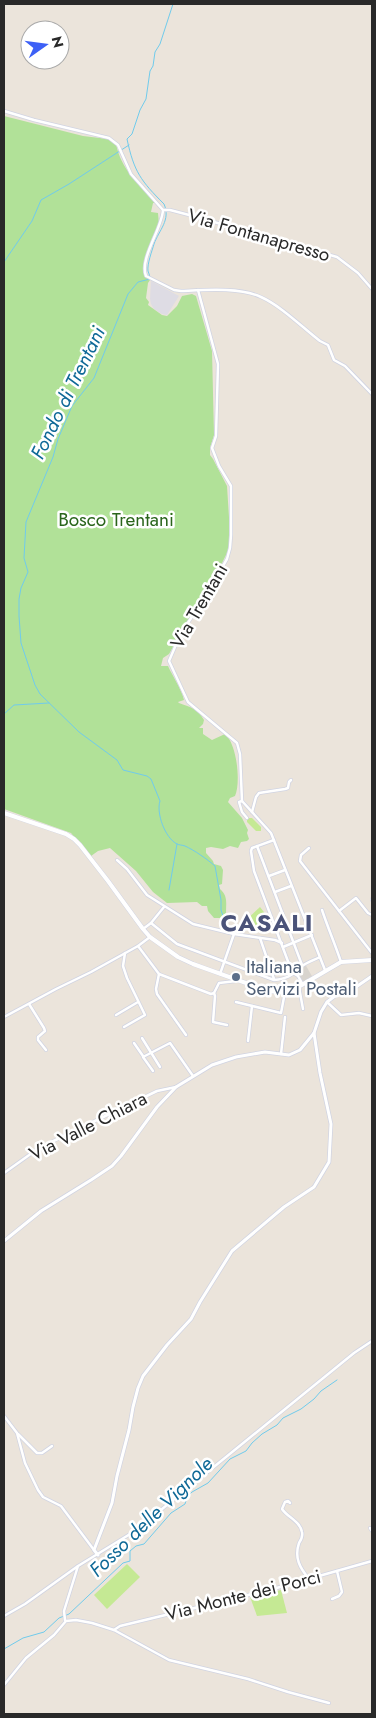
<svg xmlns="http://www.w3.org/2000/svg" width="376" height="1718" viewBox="0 0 376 1718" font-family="Jost,sans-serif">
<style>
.industrial{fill:#dedce4}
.green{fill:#b1e198}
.pitch{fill:#c5e994}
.plaza{fill:#d8d4ce}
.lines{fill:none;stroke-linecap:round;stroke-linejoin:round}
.stream{stroke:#70cbec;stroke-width:1}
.minor-casing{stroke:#d1d4e2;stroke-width:4}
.tertiary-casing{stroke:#d1d4e2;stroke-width:4.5}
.secondary-casing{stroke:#d1d4e2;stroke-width:5}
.minor{stroke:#fff;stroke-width:2.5}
.tertiary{stroke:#fff;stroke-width:3}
.secondary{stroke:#fff;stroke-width:4}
.service-dot{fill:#5c6f8a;stroke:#fff;stroke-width:2}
.labels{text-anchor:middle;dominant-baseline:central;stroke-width:5;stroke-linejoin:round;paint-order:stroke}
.street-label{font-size:19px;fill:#292929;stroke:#fff}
.park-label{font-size:19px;fill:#2a651b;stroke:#fff}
.service-label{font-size:19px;fill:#4e5e75;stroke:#fff;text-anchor:start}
.water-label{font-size:20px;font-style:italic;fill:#0f6997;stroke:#fff}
.district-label{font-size:24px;font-weight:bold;letter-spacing:1px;fill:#4b5379;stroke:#fff}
</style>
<rect width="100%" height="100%" fill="#ebe4db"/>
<polygon class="industrial" points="151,281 179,296 167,315 162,314 154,309 151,304 150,299"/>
<path class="green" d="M4,116L83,136L108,139L116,144C121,169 139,185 156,203H153L151,212L158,213L159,225L151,240L144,275L150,280L148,283L146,298L149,302L148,305L162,315L167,316L177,306L182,296L192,294L196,296L212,351L214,435L210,448V455L213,459L227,486L230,533L229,549L213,581L193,613L190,614V617L169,654L163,658L161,666H168C173,677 181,688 184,700L178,702L179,703C190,707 197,708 204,720L203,724L199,728H203V734L212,740L225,734C237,744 241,783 235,796L230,798L228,802L242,818L248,830L247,833L249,839L247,841L241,842L238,848L230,846L223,849L211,847L206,848V853L213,861L214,864L221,866L223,870L222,884L219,885L220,889C228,896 226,903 226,913L220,918H214L208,911L207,906H202L197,902L167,903L153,892L136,871L110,848L98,851L91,856L71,833L4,809Z"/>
<g class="pitch">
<polygon points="247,818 252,818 261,827 261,831 256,831 247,822"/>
<polygon points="260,907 267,916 254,928 246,920"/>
<polygon points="127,1564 140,1577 107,1609 94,1595"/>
<polygon points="281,1590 287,1613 257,1616 250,1597"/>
</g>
<polygon class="plaza" points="305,964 313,978 303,985 295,973"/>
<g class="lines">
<g class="stream">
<path d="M173,4L160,44L155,52L153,66L150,71L146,99L140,110L132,134L127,139C134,172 141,181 164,204C171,220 159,230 154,244C152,251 147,264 148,271C149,274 150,276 150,279L138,282L128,294L94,378L72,406L58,439L53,457L26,522L24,558L28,572L21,588L19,599V616L21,643L35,685L40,694L79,732L117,760L123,770L147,776L151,779L160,801C156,813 165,838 177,844C179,845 182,845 185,846C194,850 207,859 215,866L221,900V910L224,919"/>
<polyline points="4,262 32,221 41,200 69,184 129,145"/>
<polyline points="4,714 14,705 49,703"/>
<polyline points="169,890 177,844"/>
<polyline points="4,1649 23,1638 44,1632 59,1618 69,1614 123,1563 130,1561 130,1551 136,1546 144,1544 171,1513 185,1504 187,1497 192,1492 208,1483 230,1459 246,1451 252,1443 262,1434 277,1425 283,1418 301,1409 314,1399 321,1391 337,1380"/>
</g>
<defs>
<g id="minor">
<path d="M4,111L34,120L109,138L118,145L131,174L163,210C162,229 139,259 146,276L174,290L181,291C204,290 240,287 261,297C281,306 302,327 320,341L328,345L334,360L345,366L372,394"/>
<polyline points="163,210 170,210 193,216 337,257 358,273 372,289"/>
<polyline points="198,290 218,364 216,436 212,448 219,466 231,486 231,535 230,548 227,559 202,602 181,633 169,661 188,702 237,743 240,754 242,801 271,833 325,970"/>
<polyline points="242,801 239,802 242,812 247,818"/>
<polyline points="252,812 256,797 259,793 285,789 288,788 289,782 291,780"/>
<polyline points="274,840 252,848 251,851 254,871 292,972 298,976 303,985"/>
<polyline points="257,846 302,965"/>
<polyline points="309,848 301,855 300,861 372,953"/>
<polyline points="117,860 127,869 147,895 193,924 234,934 275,940 282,943"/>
<polyline points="269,876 285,870"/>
<polyline points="275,892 291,886"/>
<polyline points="372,900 372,899"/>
<path d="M322,910C328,928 335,944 341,962"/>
<polyline points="339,911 356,898 368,913 372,915"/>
<path d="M151,923L177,944L274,980C290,978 291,975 302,966C307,962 314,960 320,957"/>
<polyline points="143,929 151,923 164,907"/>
<polyline points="260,938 274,979"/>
<polyline points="138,946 159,974 211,994 214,993"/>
<polyline points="283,947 312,935"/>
<polyline points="159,974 156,989 157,994 186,1035"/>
<polyline points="220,974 234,934"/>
<polyline points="299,987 303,1009"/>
<polyline points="236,1002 281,1013 285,992"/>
<polyline points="327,1002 341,1015 359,1013 372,1016"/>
<polyline points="29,1004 44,1028 45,1031 38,1037 38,1040 46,1050"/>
<polyline points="116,1015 138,1002"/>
<polyline points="4,1017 56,989 91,972 138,946 150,937"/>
<polyline points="227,1025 213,1022 215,996 214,993 219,983 236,981"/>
<polyline points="124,1027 145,1015 127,978 123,966 125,953"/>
<polyline points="142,1038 160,1067"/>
<polyline points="248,1041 252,1006"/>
<polyline points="134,1043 143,1056"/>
<polyline points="281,1054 285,1017"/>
<polyline points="153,1071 143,1057 170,1043 193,1076"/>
<polyline points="4,1173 39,1148 157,1091 176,1087"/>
<polyline points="4,1416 17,1433 25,1463 38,1490 43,1497 61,1506 94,1550"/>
<polyline points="18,1434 37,1453 42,1453 52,1446"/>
<path d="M290,1503L288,1501L285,1502L282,1509C287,1517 300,1521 302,1532C303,1536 301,1540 299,1543C294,1558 300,1568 309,1579"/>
<polyline points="370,1528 372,1531"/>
<polyline points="78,1566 135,1531 354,1353 372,1341"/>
<polyline points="332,1599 339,1596 342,1592 337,1571"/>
<polyline points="4,1616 25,1604 78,1566 64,1611 65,1620"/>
<polyline points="114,1630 120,1626 273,1589 372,1561"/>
<polyline points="4,1685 26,1658 54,1635 66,1621 76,1620 92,1623 114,1630 169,1660 248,1679 288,1692 329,1703"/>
</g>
<g id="tertiary">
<polyline points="4,1241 41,1211 91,1180 112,1166 121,1156 157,1107 176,1087 212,1065 236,1057 265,1052 289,1055 300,1050 314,1033 321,1012 327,1002 335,996 353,989 372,976"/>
<polyline points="98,1555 94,1550 112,1503 117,1476 129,1430 133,1407 138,1388 143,1376 167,1345 191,1319 200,1302 232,1251 284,1207 314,1187 329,1162 331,1124 320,1073 314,1033"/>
</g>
<polyline id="secondary" points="4,813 66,834 74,839 80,845 108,881 143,929 150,937 178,957 193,964 268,991 280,992 290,990 300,986 341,962 372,960"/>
</defs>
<use href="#minor" class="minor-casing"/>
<use href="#tertiary" class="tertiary-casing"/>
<use href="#secondary" class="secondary-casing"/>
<use href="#minor" class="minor"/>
<use href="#tertiary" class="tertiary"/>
<use href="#secondary" class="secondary"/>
</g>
<circle class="service-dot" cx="236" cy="977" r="5"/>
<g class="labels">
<g class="street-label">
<text transform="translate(259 235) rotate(16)">Via Fontanapresso</text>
<text transform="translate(199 606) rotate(-60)">Via Trentani</text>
<text transform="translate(88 1126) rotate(-27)">Via Valle Chiara</text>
<text transform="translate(243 1595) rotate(-14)">Via Monte dei Porci</text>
</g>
<g class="park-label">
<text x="116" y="519">Bosco Trentani</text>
</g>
<g class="service-label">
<text x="246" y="966">Italiana<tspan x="246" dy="22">Servizi Postali</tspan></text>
</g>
<g class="water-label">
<text transform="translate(68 393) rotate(-64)">Fondo di Trentani</text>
<text transform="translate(151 1517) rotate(-44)">Fosso delle Vignole</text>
</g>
<g class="district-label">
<text x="267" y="922">CASALI</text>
</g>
</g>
<rect width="376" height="1718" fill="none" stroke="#292929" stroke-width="10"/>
<g transform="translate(45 45) rotate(76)"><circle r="24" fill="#ffffff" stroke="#a9a9a9"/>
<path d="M0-4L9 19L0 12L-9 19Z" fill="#3d60f6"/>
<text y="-8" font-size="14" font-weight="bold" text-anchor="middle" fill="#292929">N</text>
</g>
</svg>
